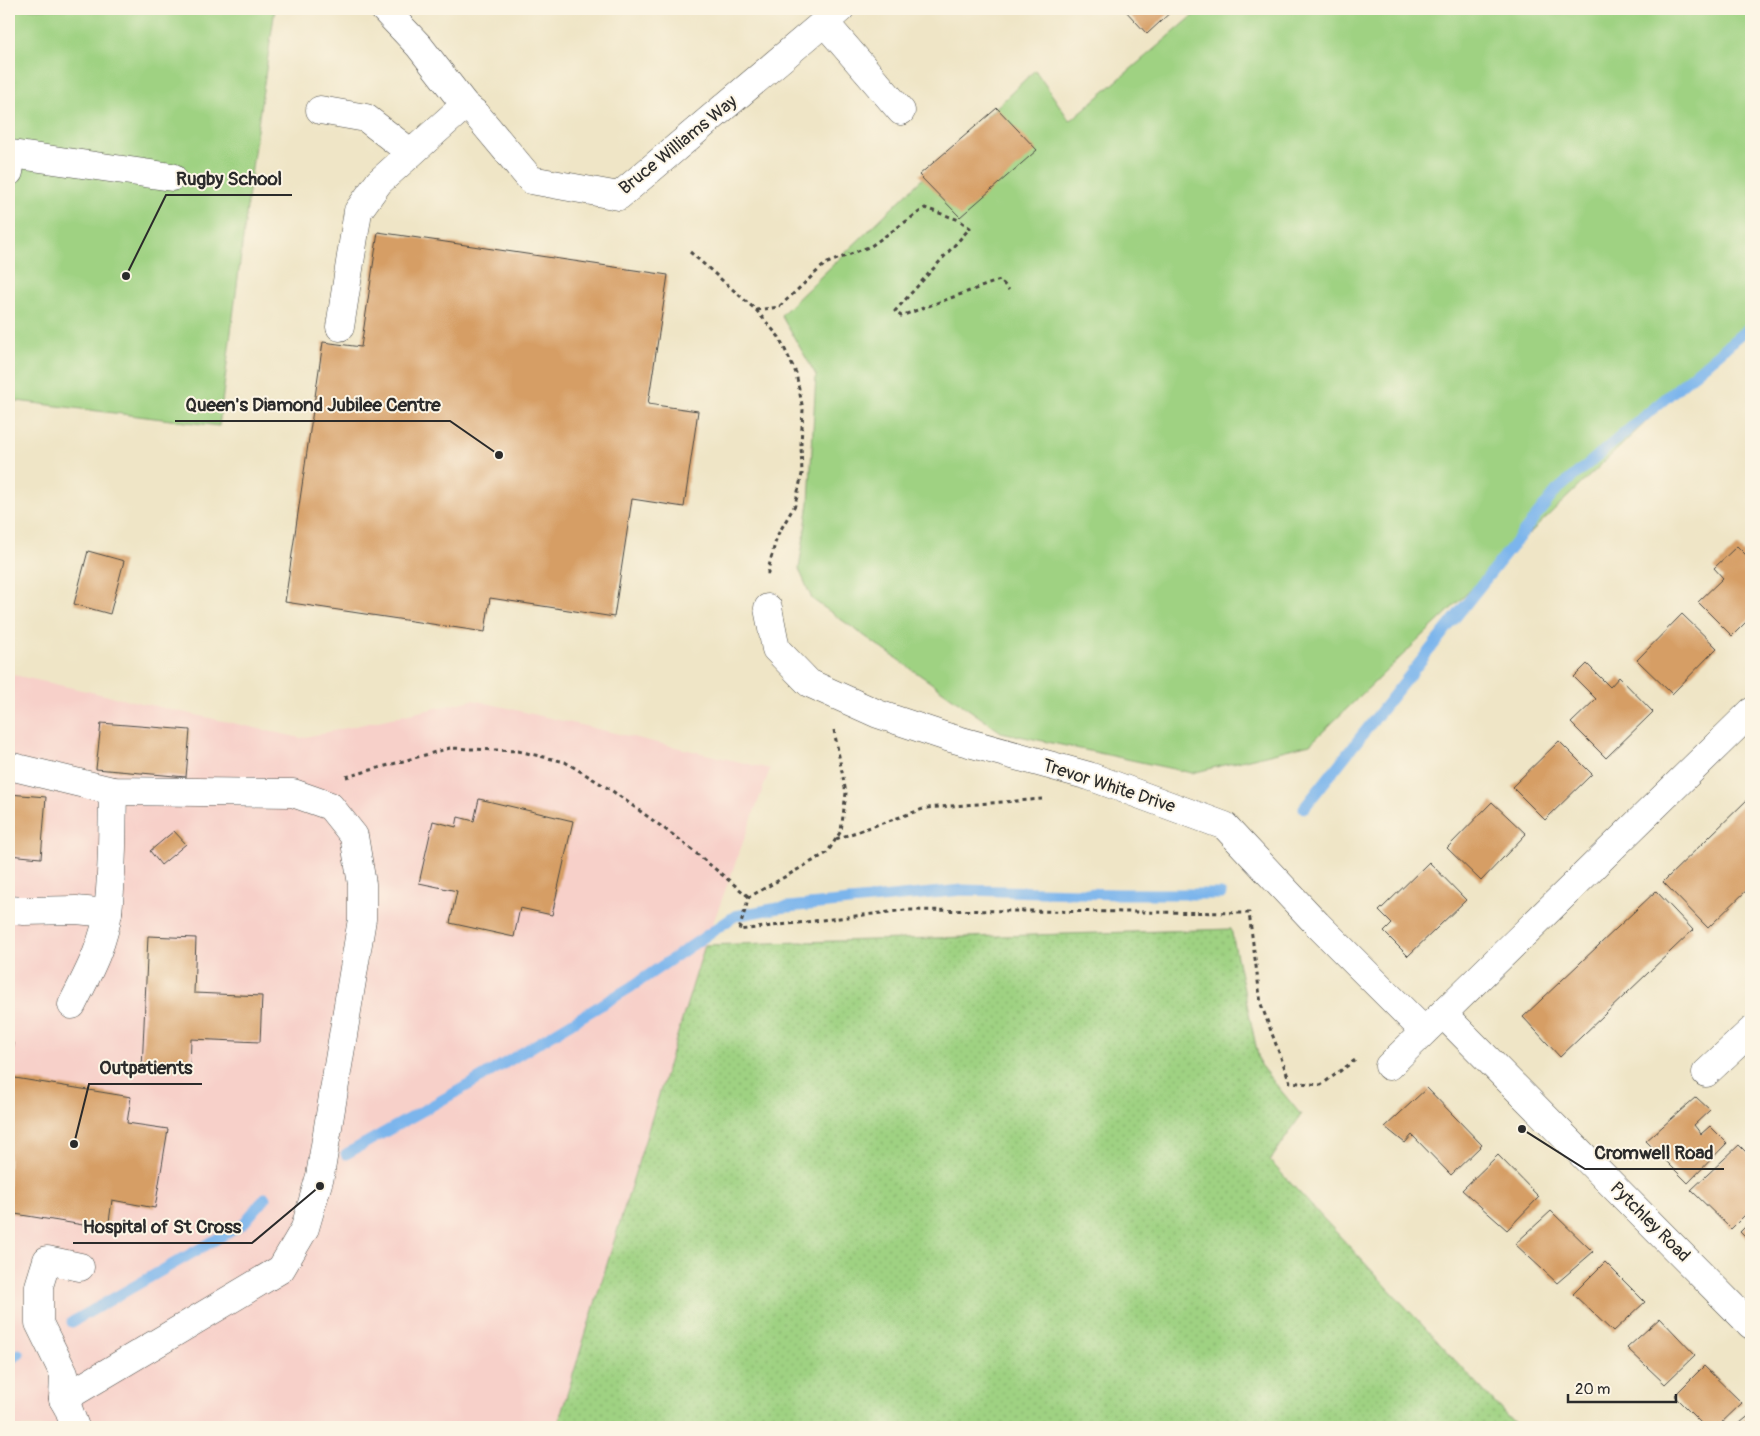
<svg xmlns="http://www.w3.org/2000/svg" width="1760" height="1436" viewBox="0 0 1760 1436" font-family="Pangolin,sans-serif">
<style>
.built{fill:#f7d0c9}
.grass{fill:url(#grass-dots);stroke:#657e56}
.green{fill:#9fd282;stroke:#657e56}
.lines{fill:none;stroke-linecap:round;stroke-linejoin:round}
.stream{stroke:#7bb5ec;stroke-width:11}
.building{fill:#d69e65}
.minor-casing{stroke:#484742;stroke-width:29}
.path{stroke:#484742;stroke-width:3;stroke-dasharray:4 4;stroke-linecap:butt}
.minor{stroke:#fff;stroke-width:28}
.labels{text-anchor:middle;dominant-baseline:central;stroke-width:4;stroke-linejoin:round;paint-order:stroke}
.street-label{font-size:18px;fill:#2b2b2b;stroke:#fcf5e5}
.leader{fill:none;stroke:#2b2b2b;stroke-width:2}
.callout-dot{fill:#2b2b2b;stroke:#fcf5e5;stroke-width:2}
.callout-label{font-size:19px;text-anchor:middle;font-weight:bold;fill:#2b2b2b;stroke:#fcf5e5;stroke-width:4;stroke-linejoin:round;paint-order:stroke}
</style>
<defs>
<pattern id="grass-dots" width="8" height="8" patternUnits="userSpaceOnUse" patternTransform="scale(1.25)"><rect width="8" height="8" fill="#9fd282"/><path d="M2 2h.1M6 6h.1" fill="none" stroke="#89b470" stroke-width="1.8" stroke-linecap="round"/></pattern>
</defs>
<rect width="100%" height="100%" fill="#fcf5e5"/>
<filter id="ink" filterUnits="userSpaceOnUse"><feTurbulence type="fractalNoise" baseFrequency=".02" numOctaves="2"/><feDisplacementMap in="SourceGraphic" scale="10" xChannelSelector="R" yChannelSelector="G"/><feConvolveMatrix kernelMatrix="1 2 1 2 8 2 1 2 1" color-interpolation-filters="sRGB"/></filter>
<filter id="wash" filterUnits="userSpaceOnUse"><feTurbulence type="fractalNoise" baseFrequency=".0096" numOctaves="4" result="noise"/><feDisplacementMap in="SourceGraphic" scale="20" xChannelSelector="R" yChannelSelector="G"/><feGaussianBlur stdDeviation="1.12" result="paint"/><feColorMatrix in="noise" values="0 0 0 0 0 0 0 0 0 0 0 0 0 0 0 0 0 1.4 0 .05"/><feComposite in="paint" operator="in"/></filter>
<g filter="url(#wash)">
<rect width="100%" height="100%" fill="#efe5c6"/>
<polygon class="built" points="9,674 301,738 473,700 770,769 705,945 557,1427 9,1427"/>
<polygon class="grass" points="1231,929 1260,1065 1301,1115 1270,1161 1517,1427 557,1427 705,945"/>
<g class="green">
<polygon points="9,9 275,9 256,137 219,426 9,400"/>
<polygon points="1201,9 1751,9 1751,321 1310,744 1192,773 1001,732 812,599 799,569 809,503 816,375 781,315 1035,70 1070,121"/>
</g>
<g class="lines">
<g class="stream">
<polyline points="1304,808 1556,491 1751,326"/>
<polyline points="346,1154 472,1083 631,987 735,916 778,908 962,890 1118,894 1221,894"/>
<polyline points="72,1322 243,1224 265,1198"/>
<polyline points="9,1360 19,1354"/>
</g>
</g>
<g id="blocks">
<g class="building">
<polygon points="1124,9 1174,9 1147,34"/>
<polygon points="997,108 1037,150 960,217 919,175"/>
<polygon points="378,232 668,275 648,404 698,411 684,507 632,499 614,617 490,598 485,632 285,602 323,342 361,347"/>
<polygon points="1737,546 1751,560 1751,617 1732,636 1698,602 1723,578 1714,568"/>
<polygon points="88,551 124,561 110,614 74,604"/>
<polygon points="1682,614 1717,648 1672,694 1637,660"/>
<polygon points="1587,664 1610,687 1619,677 1653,712 1606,758 1571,723 1596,699 1574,677"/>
<polygon points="101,723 190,730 186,777 96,769"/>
<polygon points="1559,741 1592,774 1545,820 1512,787"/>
<polygon points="9,794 46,797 41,858 9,855"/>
<polygon points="1751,796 1751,886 1708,928 1663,882"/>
<polygon points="479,799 573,821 552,915 520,908 514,937 450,923 457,891 419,883 433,821 456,827 458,817 474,821"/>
<polygon points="1492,802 1526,834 1481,881 1447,848"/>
<polygon points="174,831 186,844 161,865 150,851"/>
<polygon points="1429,862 1466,900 1408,956 1384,932 1392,924 1379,911"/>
<polygon points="1656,891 1693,930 1560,1057 1523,1017"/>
<polygon points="148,936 196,938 194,993 262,996 260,1042 191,1039 190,1070 142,1069"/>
<polygon points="9,1043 14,1044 10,1068 9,1068"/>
<polygon points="9,1077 131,1097 127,1123 168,1129 155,1208 112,1200 108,1229 9,1213"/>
<polygon points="1427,1088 1482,1145 1451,1175 1412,1135 1405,1143 1385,1127"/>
<polygon points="1696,1097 1710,1110 1694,1125 1701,1134 1710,1126 1727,1143 1688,1183 1646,1141"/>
<polygon points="1739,1145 1751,1157 1751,1173 1747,1178 1751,1181 1751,1209 1731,1229 1691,1190"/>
<polygon points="1498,1155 1539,1197 1507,1230 1462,1190"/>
<polygon points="1551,1211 1593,1252 1557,1283 1515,1244"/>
<polygon points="1751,1221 1751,1243 1740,1232"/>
<polygon points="1605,1262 1645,1302 1613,1332 1573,1294"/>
<polygon points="1660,1318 1695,1355 1665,1384 1627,1348"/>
<polygon points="1704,1366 1742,1403 1717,1427 1705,1427 1674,1396"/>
<polygon points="1751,1414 1751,1427 1735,1427"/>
</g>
</g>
</g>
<g filter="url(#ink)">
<use href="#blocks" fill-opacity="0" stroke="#484742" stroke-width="1"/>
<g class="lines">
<defs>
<g id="minor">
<polyline points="384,9 419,46 465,105 476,114 531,180 619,196 840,9"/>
<polyline points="825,23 901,111"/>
<polyline points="320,110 366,118 411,153"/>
<polyline points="9,172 12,154 172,177"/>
<polyline points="340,327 358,211 379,182 465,105"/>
<polyline points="768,608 776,649 809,683 878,714 947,737 1089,776 1225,826 1317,924 1423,1030"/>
<polyline points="9,766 113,791 293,793 330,806 354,836 362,884 362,919 320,1176 305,1228 281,1269 63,1399"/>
<polyline points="9,910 24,911 76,910 108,913"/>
<path d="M72,1005C87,975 104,945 108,911C113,872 112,831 113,791"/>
<polyline points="1443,1014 1751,1325"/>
<polyline points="1389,1066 1751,712"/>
<polyline points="1706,1073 1751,1031"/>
<polyline points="75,1427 68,1408 63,1399 64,1374 39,1323 39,1286 47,1260 80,1267"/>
</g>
</defs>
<use href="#minor" class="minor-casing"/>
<g class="path">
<polyline points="690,252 756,310 779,337 796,373 803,410 801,444 802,474 795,505 777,536 768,570 768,577"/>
<polyline points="756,310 779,307 825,264 871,246 925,208 959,220 970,228 895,311 901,316 1000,280 1009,290"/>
<polyline points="834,730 846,793 841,831 827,853 749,897 739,930 906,910 1249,913 1261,1004 1290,1082 1321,1085 1358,1058"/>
<polyline points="346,777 450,748 518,751 565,762 611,790 680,840 749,897"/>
<polyline points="836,839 926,808 1042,799"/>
</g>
<use href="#minor" class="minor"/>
</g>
</g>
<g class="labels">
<g class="street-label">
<text transform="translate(678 145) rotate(-39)">Bruce Williams Way</text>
<text transform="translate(1109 786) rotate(18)">Trevor White Drive</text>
<text transform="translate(1650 1222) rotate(45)">Pytchley Road</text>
</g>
</g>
<path class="leader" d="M126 276L166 195H292M499 455L450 421H175M74 1144L89 1084H202M1522 1129L1585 1169H1724M320 1186L252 1243H73"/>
<g class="callout-dot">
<circle cx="126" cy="276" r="5"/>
<circle cx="499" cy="455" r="5"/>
<circle cx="74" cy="1144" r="5"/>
<circle cx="1522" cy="1129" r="5"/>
<circle cx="320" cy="1186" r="5"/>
</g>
<g class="callout-label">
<text x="229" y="185">Rugby School</text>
<text x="313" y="411">Queen's Diamond Jubilee Centre</text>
<text x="146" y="1074">Outpatients</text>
<text x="1654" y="1159">Cromwell Road</text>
<text x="162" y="1233">Hospital of St Cross</text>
</g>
<rect width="1760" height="1436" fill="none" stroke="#fcf5e5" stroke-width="30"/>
<path d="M1568 1394v8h108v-8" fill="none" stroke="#2b2b2b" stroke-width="2.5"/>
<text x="1575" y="1394" font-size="15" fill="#2b2b2b" stroke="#fcf5e5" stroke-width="4" paint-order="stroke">20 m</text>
</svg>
